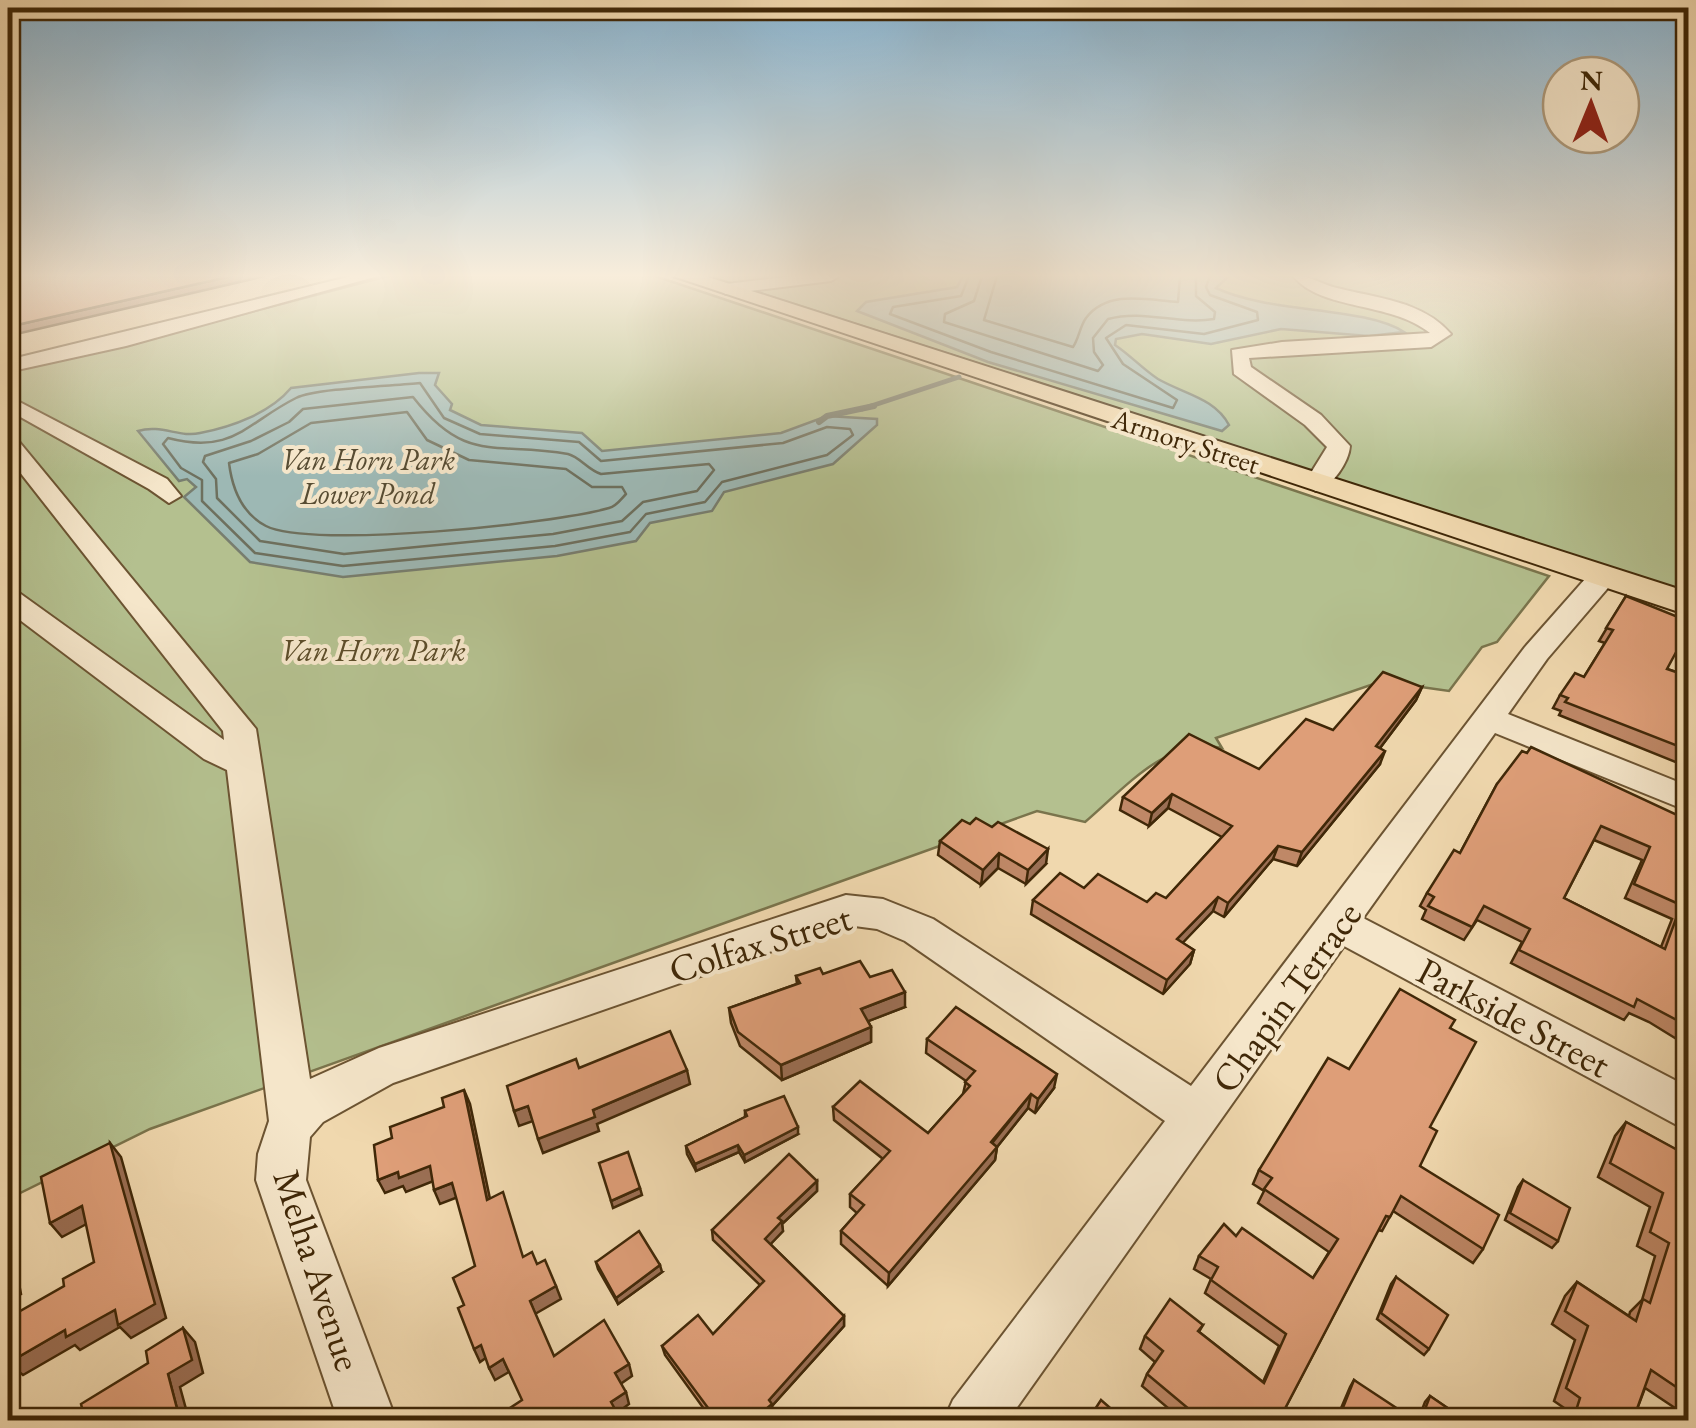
<svg xmlns="http://www.w3.org/2000/svg" width="1696" height="1428" viewBox="0 0 1696 1428" font-family="'EB Garamond',serif">
<style>
.green{fill:#b4c08f;stroke:#7a744c;stroke-width:2.5}
.water{fill:#9db8b4;stroke:#787e6f;stroke-width:2.5}
.lines{fill:none;stroke-linecap:round;stroke-linejoin:round}
.shore{stroke:#6e705e;stroke-width:2.5}
.stream-far1{stroke:#787e6f;stroke-width:5}
.stream{stroke:#787e6f;stroke-width:6}
.minor-casing{stroke:#6c5432;stroke-width:4}
.major-casing{stroke:#402808;stroke-width:4}
.minor{fill:#f5e6ca;fill-rule:evenodd}
.major{fill:#f0d8ae;fill-rule:evenodd}
.wall{fill:#bf8867;stroke:#402808;stroke-width:2.5;fill-rule:evenodd}
.shaded-wall{fill:#9b6f54;stroke:#402808;stroke-width:2.5}
.building{fill:#de9e78;stroke:#402808;stroke-width:2.5;fill-rule:evenodd}
.labels{text-anchor:middle;dominant-baseline:central;stroke-width:8;stroke-linejoin:round;paint-order:stroke}
.far-street-label{font-size:28px;fill:#402808;stroke:#f5e6ca}
.far-water-label{font-size:30px;font-style:italic;fill:#574c33;stroke:#f5e6ca}
.park-label{font-size:32px;font-style:italic;fill:#5d4e2a;stroke:#f5e6ca}
.near-street-label{font-size:38px;fill:#402808;stroke:#f5e6ca}
</style>
<rect width="100%" height="100%" fill="#f0d8ae"/>
<filter id="stains"><feTurbulence type="fractalNoise" baseFrequency=".002" numOctaves="4"/><feColorMatrix values="0 0 0 0 .2 0 0 0 0 .09 0 0 0 0 .02 0 0 0 .5 -.17"/></filter>
<radialGradient id="worn" r=".72"><stop offset=".6" stop-color="#630" stop-opacity="0"/><stop offset="1" stop-color="#630" stop-opacity=".3"/></radialGradient>
<g class="green">
<path d="M388,276H655L1549,576L1497,642L1482,647L1449,691L1400,684L1394,677L1216,738L1222,748C1167,736 1124,789 1085,822L1037,811L150,1129L8,1199V371L110,349Z"/>
<polygon points="708,276 1688,276 1688,593"/>
</g>
<g class="water">
<path d="M963,276H1229L1216,288C1271,314 1364,306 1404,332L1369,336L1281,329L1211,344L1142,334L1116,339L1115,345C1130,355 1144,370 1158,379C1184,394 1215,398 1229,425L1222,431L988,362L857,311L866,302L957,287Z"/>
<path d="M419,373H439L435,385L452,404L450,410L481,425L582,433L602,451L781,433L827,416L877,419V425L833,464L724,492L712,511L650,523L636,541L557,556L343,577L250,562L184,497L196,487L187,479L179,481L138,431C161,424 180,438 200,433C232,427 270,413 291,388Z"/>
</g>
<g class="lines">
<g class="shore">
<polyline points="969,276 961,296 893,307 890,314 991,352 1173,408 1177,400 1123,364 1106,338 1126,325 1204,334 1258,320 1257,312 1210,295 1206,287 1210,276"/>
<path d="M982,276L974,301L945,314L944,322L1098,371L1103,365L1094,352L1093,338L1108,319C1144,309 1178,325 1214,319L1215,312L1196,296V276"/>
<path d="M997,276L984,320L1073,347C1079,338 1080,326 1086,318C1108,289 1148,300 1178,302L1180,276"/>
<path d="M420,383L444,418L480,434L579,442L601,461L783,443L827,427L850,429L853,435L827,455L722,482L705,502L646,514L630,532L555,546L343,566L255,553L202,501V480L181,468L163,444L168,438C233,455 246,423 296,398C316,388 393,386 420,383Z"/>
<path d="M413,397C466,465 495,441 568,454C580,457 588,470 601,474L709,464L714,470L697,491L643,502L622,521L553,534L344,554L260,541L217,498L216,479L203,462L205,456L251,441L289,422L303,409Z"/>
<path d="M407,412L427,440L469,460L566,469L592,487H622L626,494C620,500 617,506 609,508C554,524 312,549 266,526C241,513 232,487 229,463L258,454L311,423Z"/>
</g>
<polyline class="stream-far1" points="862,409 959,377"/>
<polyline class="stream" points="819,422 827,416 874,406"/>
<defs>
<g id="minor">
<polygon points="352,276 378,276 126,346 8,372 8,360"/>
<polygon points="793,276 839,276 831,281 726,294 717,289 726,284"/>
<path d="M1293,276C1310,275 1320,284 1337,288C1376,298 1423,301 1451,334L1431,347L1249,358L1251,367L1321,415L1350,446C1349,462 1332,487 1316,491L1304,484L1327,447L1305,425L1234,374L1232,350L1282,342L1430,333C1390,301 1322,311 1293,276Z"/>
<polygon points="8,396 167,479 181,496 169,503 149,489 8,410"/>
<polygon points="8,436 16,438 256,729 310,1079 379,1048 846,895 883,899 933,919 1191,1086 1525,647 1593,570 1613,570 1617,576 1613,582 1547,659 1508,714 1688,786 1688,811 1495,733 1363,918 1688,1087 1688,1131 1344,946 1008,1420 944,1420 953,1400 1165,1121 905,941 877,929 847,925 393,1083 323,1122 310,1137 306,1180 396,1420 338,1420 256,1180 258,1154 269,1121 227,770 204,759 8,611 8,590 18,592 224,740 223,731 8,457"/>
</g>
<polygon id="major" points="673,276 705,276 1688,592 1688,615"/>
</defs>
<use href="#minor" class="minor-casing"/>
<use href="#major" class="major-casing"/>
<use href="#minor" class="minor"/>
<use href="#major" class="major"/>
</g>
<g class="wall">
<polygon points="1626,596 1667,669 1688,676 1688,767 1559,715 1561,711 1553,708 1560,695 1584,677 1605,643 1599,641"/>
<polygon points="1422,687 1416,700 1380,748 1380,764 1297,866 1273,859 1224,917 1213,911 1182,943 1194,950 1190,964 1163,994 1031,914 1033,900 1084,888 1147,902 1166,898 1222,837 1168,808 1149,826 1120,810 1123,797 1259,769"/>
<path d="M1497,784L1688,820V1046L1649,1022L1629,1013L1624,1020L1511,963L1522,942L1477,920L1464,940L1422,919L1426,910L1420,906L1427,893L1460,853ZM1594,840L1642,860L1625,898L1672,919L1661,947L1564,898Z"/>
<polygon points="940,841 1046,864 1026,884 998,868 981,885 938,855"/>
<polygon points="823,974 870,977 905,1007 868,1021 871,1027 871,1042 782,1080 740,1046 731,1023 729,1008 797,984 796,976"/>
<polygon points="1450,1028 1420,1166 1483,1249 1473,1263 1393,1211 1382,1231 1378,1230 1279,1420 1182,1420 1142,1386 1147,1374 1155,1362 1140,1349 1145,1336 1203,1325 1199,1332 1263,1382 1279,1346 1205,1293 1211,1279 1194,1269 1199,1256 1236,1236 1313,1278 1329,1252 1258,1203 1264,1191 1253,1184 1259,1170 1349,1069"/>
<polygon points="927,1039 1054,1088 1035,1113 1028,1108 997,1147 995,1160 888,1286 841,1244 841,1231 857,1213 850,1207 850,1194 883,1159 834,1120 833,1107 928,1133 963,1094 966,1081 926,1053"/>
<polygon points="745,1111 798,1134 745,1162 739,1152 696,1171 687,1154 686,1146 745,1117"/>
<polygon points="1626,1122 1682,1153 1686,1149 1688,1151 1688,1402 1678,1410 1645,1388 1633,1420 1563,1420 1567,1410 1554,1401 1575,1340 1552,1324 1565,1296 1577,1282 1629,1316 1630,1312 1642,1300 1655,1256 1637,1246 1650,1207 1598,1177 1615,1136"/>
<polygon points="1523,1180 1558,1241 1552,1248 1505,1220 1518,1187"/>
<polygon points="817,1181 817,1191 782,1224 783,1231 770,1244 844,1316 844,1326 772,1406 773,1412 764,1420 712,1420 665,1355 662,1346 713,1334 760,1285 713,1240 712,1230"/>
<polygon points="596,1262 662,1272 618,1304 598,1269"/>
<polygon points="1396,1277 1429,1349 1424,1355 1377,1319 1391,1284"/>
<polygon points="1354,1380 1401,1420 1336,1420 1350,1387"/>
<polygon points="1430,1396 1465,1420 1418,1420 1425,1402"/>
</g>
<g class="shaded-wall">
<polygon points="232,276 265,276 8,336 8,327"/>
<polygon points="1422,687 1416,700 1371,760 1376,746"/>
<polygon points="1385,751 1380,764 1297,866 1302,852"/>
<polygon points="1172,794 1168,808 1149,826 1152,813"/>
<polygon points="1278,846 1273,859 1224,917 1228,903"/>
<polygon points="1048,849 1046,864 1026,884 1028,870"/>
<polygon points="999,853 998,868 981,885 983,870"/>
<polygon points="1218,897 1213,911 1173,953 1177,939"/>
<polygon points="1194,950 1190,964 1163,994 1167,980"/>
<polygon points="905,992 905,1007 861,1024 861,1009"/>
<polygon points="871,1027 871,1042 782,1080 781,1065"/>
<polygon points="687,1070 690,1084 597,1124 599,1131 543,1153 538,1139 593,1110"/>
<polygon points="1057,1074 1054,1088 1035,1113 1038,1099"/>
<polygon points="464,1090 470,1104 493,1213 487,1200"/>
<polygon points="1031,1094 1028,1108 997,1147 995,1160 888,1286 889,1273"/>
<polygon points="528,1106 533,1121 519,1126 514,1111"/>
<polygon points="798,1127 798,1134 745,1162 744,1155"/>
<polygon points="110,1143 121,1157 166,1318 131,1338 120,1327 80,1350 75,1345 23,1375 8,1363 65,1330 115,1310"/>
<polygon points="738,1145 739,1152 696,1171 695,1164"/>
<polygon points="430,1166 436,1180 406,1192 403,1186 385,1193 378,1180 398,1172"/>
<polygon points="817,1181 817,1191 782,1224 783,1231 766,1249 765,1239 778,1218"/>
<polygon points="452,1183 458,1197 440,1204 434,1190"/>
<polygon points="640,1188 642,1195 613,1208 611,1201"/>
<polygon points="82,1206 94,1220 62,1237 50,1223"/>
<polygon points="8,1246 13,1252 21,1294 8,1301"/>
<polygon points="660,1265 662,1272 618,1304 616,1298"/>
<polygon points="556,1286 561,1299 535,1314 530,1301"/>
<polygon points="844,1316 844,1326 772,1406 773,1412 764,1420 753,1420 769,1400"/>
<polygon points="183,1328 195,1342 203,1373 180,1387 189,1420 180,1420 168,1374"/>
<polygon points="481,1345 487,1357 480,1362 474,1349"/>
<polygon points="503,1359 509,1372 495,1380 489,1368"/>
<polygon points="629,1364 632,1376 619,1385 615,1373"/>
<polygon points="626,1392 629,1404 617,1413 619,1420 604,1420 611,1402"/>
</g>
<g class="building">
<polygon points="8,276 232,276 8,327"/>
<polygon points="1626,596 1688,621 1688,630 1667,669 1688,676 1688,750 1565,702 1568,698 1560,695 1575,673 1584,677 1613,630 1606,628"/>
<polygon points="1383,672 1422,687 1376,746 1385,751 1302,852 1278,846 1228,903 1218,897 1177,939 1194,950 1167,980 1033,900 1060,873 1084,888 1098,874 1147,902 1156,893 1166,898 1232,826 1172,794 1152,813 1123,797 1189,734 1259,769 1306,719 1333,730"/>
<path d="M1531,747L1688,820V1026L1637,999L1634,1007L1519,950L1530,929L1484,906L1472,927L1428,906L1434,897L1427,893L1454,850L1460,853L1497,784L1522,751L1527,753ZM1601,826L1650,847L1634,884L1681,905L1665,949L1564,898Z"/>
<polygon points="976,818 992,827 998,822 1048,849 1028,870 999,853 983,870 940,841 962,820 970,824"/>
<polygon points="860,961 870,977 892,970 905,992 861,1009 871,1027 781,1065 738,1032 729,1008 800,983 796,976 820,968 823,974"/>
<polygon points="1400,989 1455,1020 1450,1028 1476,1042 1430,1127 1437,1131 1420,1166 1499,1215 1483,1249 1401,1196 1390,1217 1386,1216 1279,1420 1202,1420 1147,1374 1163,1351 1145,1336 1170,1299 1203,1325 1198,1331 1264,1383 1286,1334 1211,1280 1218,1267 1199,1256 1224,1224 1236,1236 1242,1228 1313,1278 1338,1239 1264,1189 1272,1178 1259,1170 1328,1058 1349,1069"/>
<polygon points="956,1007 1057,1074 1038,1099 1031,1094 991,1142 997,1147 889,1273 841,1231 864,1205 850,1194 890,1151 833,1107 860,1081 928,1133 970,1086 965,1082 975,1071 927,1039"/>
<polygon points="670,1031 687,1070 593,1110 595,1117 538,1139 528,1106 514,1111 507,1086 576,1059 579,1068"/>
<polygon points="464,1090 487,1200 503,1192 523,1257 532,1252 537,1264 545,1260 556,1286 530,1301 554,1356 604,1320 629,1364 615,1373 626,1392 611,1402 616,1411 604,1420 516,1420 510,1408 522,1400 503,1359 489,1368 481,1345 474,1349 458,1308 464,1305 453,1278 475,1266 452,1183 434,1190 430,1166 399,1178 398,1172 378,1180 374,1145 392,1138 390,1127 444,1107 442,1098"/>
<polygon points="784,1096 798,1127 744,1155 738,1145 695,1164 686,1146 747,1116 745,1111"/>
<polygon points="1626,1122 1685,1154 1686,1149 1688,1151 1688,1395 1651,1370 1633,1420 1573,1420 1580,1398 1566,1388 1588,1326 1565,1311 1577,1282 1636,1321 1643,1299 1650,1303 1669,1243 1650,1232 1663,1193 1610,1163"/>
<polygon points="110,1143 155,1304 118,1325 115,1310 66,1337 65,1330 8,1363 8,1318 64,1286 63,1279 94,1262 82,1206 50,1223 41,1177"/>
<polygon points="628,1152 640,1188 611,1201 599,1163"/>
<polygon points="789,1154 817,1181 778,1218 782,1221 765,1239 844,1316 769,1400 772,1404 753,1420 717,1420 662,1346 698,1315 713,1334 764,1281 712,1230"/>
<polygon points="1523,1180 1570,1208 1558,1241 1510,1213"/>
<polygon points="639,1231 660,1265 616,1298 596,1262"/>
<polygon points="8,1250 14,1287 8,1291"/>
<polygon points="1396,1277 1448,1315 1429,1349 1381,1313"/>
<polygon points="183,1328 192,1360 168,1374 180,1420 85,1420 81,1404 148,1363 146,1351"/>
<polygon points="1354,1380 1404,1413 1401,1420 1338,1420"/>
<polygon points="1430,1396 1465,1420 1421,1420"/>
<polygon points="1101,1400 1124,1420 1088,1420"/>
</g>
<linearGradient id="sky" x2="0" y2="1"><stop stop-color="#8ab6d3"/><stop offset="0.58" stop-color="#f8eddb"/><stop offset="1" stop-color="#f8eddb" stop-opacity="0"/></linearGradient>
<rect width="1696" height="476" fill="url(#sky)"/>
<g class="labels">
<g class="far-street-label">
<text transform="translate(1186 441) rotate(18)">Armory Street</text>
</g>
<g class="far-water-label">
<text x="368" y="459">Van Horn Park<tspan x="368" dy="34">Lower Pond</tspan></text>
</g>
<g class="park-label">
<text x="373" y="650">Van Horn Park</text>
</g>
<g class="near-street-label">
<text transform="translate(760 943) rotate(-17)">Colfax Street</text>
<text transform="translate(1286 997) rotate(-54)">Chapin Terrace</text>
<text transform="translate(1514 1017) rotate(28)">Parkside Street</text>
<text transform="translate(318 1270) rotate(72)">Melha Avenue</text>
</g>
</g>
<rect width="1696" height="1428" fill="none" stroke="#f0d8ae" stroke-width="40"/>
<rect x="10" y="10" width="1676" height="1408" fill="none" stroke="#402808" stroke-width="5"/>
<rect x="20" y="20" width="1656" height="1388" fill="none" stroke="#402808" stroke-width="2.5"/>
<g transform="translate(1591 105) rotate(1)"><circle r="48" fill="#f5e6ca" stroke="#ad9a7c" stroke-width="2.5"/>
<path d="M0-8L18 38L0 25L-18 38Z" fill="#8f2418"/>
<text y="-15" font-size="28" font-weight="bold" text-anchor="middle" fill="#402808">N</text>
</g>
<rect width="100%" height="100%" filter="url(#stains)"/>
<rect width="100%" height="100%" fill="url(#worn)"/>
</svg>
